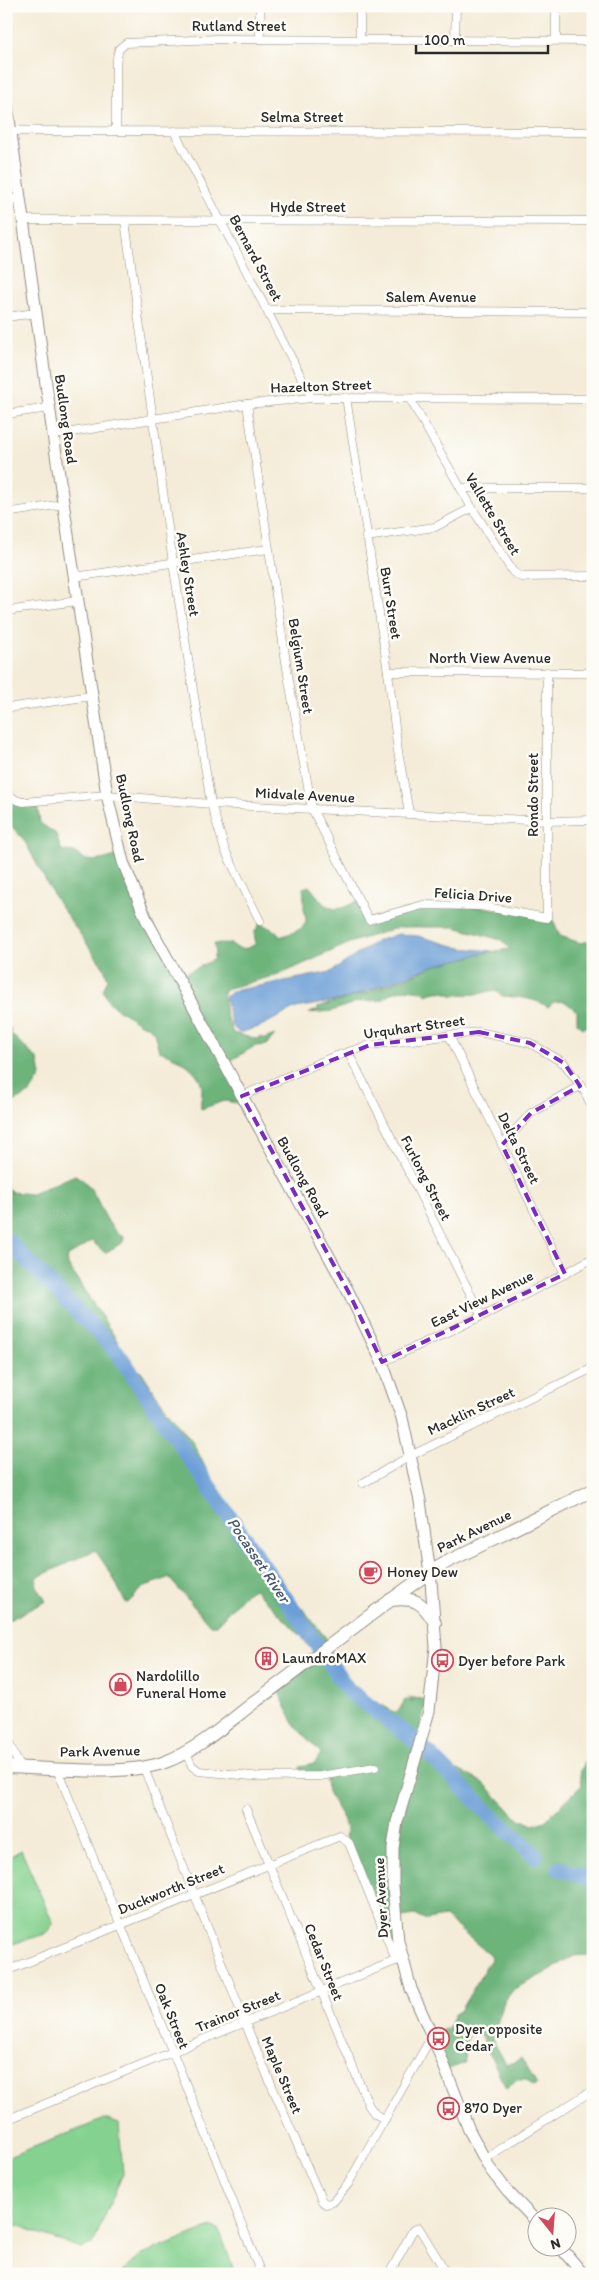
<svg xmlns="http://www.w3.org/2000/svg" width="599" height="2280" viewBox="0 0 599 2280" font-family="Itim,sans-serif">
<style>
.green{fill:#85d290;stroke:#587e5e}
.forest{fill:#6cb47a;stroke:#4c7052}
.water{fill:#6c9fd7;stroke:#4c6581}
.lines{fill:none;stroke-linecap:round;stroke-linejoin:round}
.river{stroke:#6c9fd7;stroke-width:16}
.minor-casing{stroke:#908c82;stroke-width:9}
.secondary-casing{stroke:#908c82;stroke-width:13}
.primary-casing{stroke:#908c82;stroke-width:14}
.minor{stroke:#fff;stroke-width:8}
.secondary{stroke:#fff;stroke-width:11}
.primary{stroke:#fff;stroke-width:12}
.marked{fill:none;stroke:#7b2cbf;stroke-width:4;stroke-dasharray:10 6;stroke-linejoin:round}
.labels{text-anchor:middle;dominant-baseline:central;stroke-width:5;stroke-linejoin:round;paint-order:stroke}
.street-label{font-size:15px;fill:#2b2b2b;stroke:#fdfcf7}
.poi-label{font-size:15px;fill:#2b2b2b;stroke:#fdfcf7;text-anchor:start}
.water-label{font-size:16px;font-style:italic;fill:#455970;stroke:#fdfcf7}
</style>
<rect width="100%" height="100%" fill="#fdfcf7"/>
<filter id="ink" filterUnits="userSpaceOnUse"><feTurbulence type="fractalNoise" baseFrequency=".02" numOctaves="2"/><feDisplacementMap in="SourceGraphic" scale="10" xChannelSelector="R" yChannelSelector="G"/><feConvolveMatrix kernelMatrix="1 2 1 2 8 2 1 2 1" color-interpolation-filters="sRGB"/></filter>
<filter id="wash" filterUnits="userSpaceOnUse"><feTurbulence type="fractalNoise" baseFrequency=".0096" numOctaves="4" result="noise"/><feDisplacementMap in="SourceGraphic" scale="20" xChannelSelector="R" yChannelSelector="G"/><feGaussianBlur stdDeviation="1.12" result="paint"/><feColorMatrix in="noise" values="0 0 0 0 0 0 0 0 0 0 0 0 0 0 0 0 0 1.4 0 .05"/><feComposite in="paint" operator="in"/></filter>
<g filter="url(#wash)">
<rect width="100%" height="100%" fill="#f4ecd8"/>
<g class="green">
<polygon points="21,1850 53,1923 48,1933 6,1946 6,1859"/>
<polygon points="105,2119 119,2124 123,2173 93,2244 80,2248 6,2221 6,2158"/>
<polygon points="212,2227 220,2231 235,2274 120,2274 142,2255"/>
</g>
<g class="forest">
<path d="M13,800L37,803L40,823L56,834L60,847L63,851L75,852C88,866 102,860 119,855L178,977L213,960L215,951L214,944L231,943C239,952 246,949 256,944L254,933L260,923L277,932L280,937C289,933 305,931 306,920C306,916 304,912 304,908C304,901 304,895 303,888L309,886C327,908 331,916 357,901L368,919L427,905L482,907L549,917L553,920L560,936L581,943L593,940V1025L583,1028L577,1024V1011L564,1001L554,1002L548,1007C536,998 517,997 502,996C493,986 488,993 477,994C469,995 462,993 454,996C443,991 438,990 427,995L422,991L406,989L391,993L383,1000L357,1002L332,1011L309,1013L318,1010V1007L366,993L416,974L448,958L510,949L501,940L455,927H399L352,942L281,974L229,988L223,992L226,1015L233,1033L256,1039L263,1037L264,1039L275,1035L266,1045L255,1046L225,1064L245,1104L224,1101L201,1109C200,1101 202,1097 202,1089C201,1069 175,1056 159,1051L154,1032L148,1026C141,1026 136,1021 130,1017C116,1008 110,1007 103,990L108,979L104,968L56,900L24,840L6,820V807Z"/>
<polygon points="10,1028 11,1034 38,1060 41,1076 30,1093 6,1106 6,1029"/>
<path d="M75,1175C101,1187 99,1224 124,1237L123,1242L105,1253L92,1241L67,1257L68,1265L135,1368L142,1372L157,1396L193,1443L221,1498L257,1552L330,1643L326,1647L340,1666L336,1674L339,1685H346L394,1712H398L405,1700L414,1701L408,1697L427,1700L413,1755L434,1761L438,1765L446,1770L460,1771L484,1783L516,1817L533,1825L545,1821L582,1785L580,1770L583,1767L593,1740V1959L587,1955L572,1956L553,1969L514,1989L504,2002L492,2039L506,2064L513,2063L521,2058L537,2084L533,2086L527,2079H519L506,2088L481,2036L473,2032C463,2039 464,2051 465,2063L446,2070L432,2035L449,2027L454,2014L460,2011L491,1959L490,1955L445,1917L427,1920L415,1915L396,1918L401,1961L345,1838C349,1823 337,1809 330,1797C327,1791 327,1784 325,1777L300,1774V1766L315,1763L321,1753L295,1726L277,1688L313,1652L302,1637L254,1589L243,1596L216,1625H210L169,1578L145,1586L128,1603L125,1602L112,1575L95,1550L36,1578L37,1586L46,1601L7,1621L6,1186L12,1192L31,1194Z"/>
</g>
<polygon class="water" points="398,934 418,936 461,948 492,951 433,966 346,999 296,1008 259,1027 239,1033 232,1026 225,997 233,991 331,972 377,941"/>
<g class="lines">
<g class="river">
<polyline points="6,1239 117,1352 348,1690 418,1743 497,1821 536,1856"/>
<polyline points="559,1868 593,1880"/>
</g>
</g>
</g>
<g filter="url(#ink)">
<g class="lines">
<defs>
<g id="minor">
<polyline points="455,38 456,6"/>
<polyline points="260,39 260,6"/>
<polyline points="360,39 360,6"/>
<polyline points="556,40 556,6"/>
<polyline points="10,131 593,132"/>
<polyline points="116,131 116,62 119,49 126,43 217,39 593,41"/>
<polyline points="174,131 312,398"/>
<polyline points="6,200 21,198"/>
<polyline points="23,220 593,221"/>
<polyline points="125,221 173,563 211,804 225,850 260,921"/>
<polyline points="268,310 593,312"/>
<polyline points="6,317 36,313"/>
<polyline points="346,397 388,672 398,751 409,813"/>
<polyline points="410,399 472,508 513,572 521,577 593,576"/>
<polyline points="247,404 288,675 312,809 369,920 423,905 481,906 547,918 547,672"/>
<polyline points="6,414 50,408"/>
<polyline points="53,435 247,404 312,398 593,399"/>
<polyline points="461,488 593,488"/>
<polyline points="6,513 63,504"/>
<polyline points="366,537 435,527 472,508"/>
<polyline points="74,577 268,549"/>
<polyline points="6,611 77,601"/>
<polyline points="388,672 593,673"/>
<polyline points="6,708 92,696"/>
<polyline points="6,793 16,800 23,802 107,795 211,804 312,809 547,821 593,820"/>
<polyline points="449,1035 565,1274"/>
<polyline points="348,1052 481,1315"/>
<polyline points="242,1096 333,1057 370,1045 479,1032 530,1043 564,1063 585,1092 593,1109"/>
<polyline points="502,1145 531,1113 580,1086"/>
<path d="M382,1362C453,1330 525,1297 593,1258"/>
<polyline points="363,1483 412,1455 593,1368"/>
<polyline points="6,1737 20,1767"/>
<polyline points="186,1752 192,1766 199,1771 262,1777 320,1776 375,1767"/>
<polyline points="144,1768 255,2047 322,2201 326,2204 333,2202 348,2184 432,2036"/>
<polyline points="57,1769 213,2151 261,2274"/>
<polyline points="246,1809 369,2106 375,2114 385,2119"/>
<polyline points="6,1971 340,1836 349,1843 396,1961"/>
<polyline points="6,2120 400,1959"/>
<polyline points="484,2159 593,2090"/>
<polyline points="389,2274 413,2230 419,2228 447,2274"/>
</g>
<g id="secondary">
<polyline points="6,98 55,448 107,795 123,862 147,921 349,1293 382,1362 402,1418 420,1501 431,1581 436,1647 429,1711 397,1822 393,1848 393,1886 398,1941 411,1989 437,2047 469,2130 490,2169 508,2192 536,2221"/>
<polyline points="561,2248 583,2274"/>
</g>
<g id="primary">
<path d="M390,1600C415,1597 422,1601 435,1623"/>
<path d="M6,1767C51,1768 125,1777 165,1762C198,1750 228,1722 256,1701C314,1658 371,1613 430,1572L449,1561L593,1490"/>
</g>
</defs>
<use href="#minor" class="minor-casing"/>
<use href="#secondary" class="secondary-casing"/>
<use href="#primary" class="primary-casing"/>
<use href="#minor" class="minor"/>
<use href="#secondary" class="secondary"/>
<use href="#primary" class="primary"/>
</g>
</g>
<path class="marked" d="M479,1032L530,1043L564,1063L580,1086L531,1113L502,1145L565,1274L382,1362L349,1293L242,1096L370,1045Z"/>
<defs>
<symbol id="cafe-ring" viewBox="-11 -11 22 22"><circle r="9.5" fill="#fdfcf7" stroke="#d1495b" stroke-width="1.5"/><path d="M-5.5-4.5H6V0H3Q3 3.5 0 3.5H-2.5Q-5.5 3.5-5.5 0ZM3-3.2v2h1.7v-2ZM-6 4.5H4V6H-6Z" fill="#d1495b"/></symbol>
<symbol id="building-ring" viewBox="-11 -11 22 22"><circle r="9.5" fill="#fdfcf7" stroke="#d1495b" stroke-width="1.5"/><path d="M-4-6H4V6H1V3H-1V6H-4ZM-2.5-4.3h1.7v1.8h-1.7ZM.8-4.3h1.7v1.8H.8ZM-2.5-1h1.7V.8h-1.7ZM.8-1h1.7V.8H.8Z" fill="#d1495b"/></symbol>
<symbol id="bus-ring" viewBox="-11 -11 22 22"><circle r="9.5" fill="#fdfcf7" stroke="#d1495b" stroke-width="1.5"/><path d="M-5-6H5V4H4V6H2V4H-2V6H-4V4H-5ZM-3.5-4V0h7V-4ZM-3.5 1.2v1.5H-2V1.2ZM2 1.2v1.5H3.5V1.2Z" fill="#d1495b"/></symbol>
<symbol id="shop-ring" viewBox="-11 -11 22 22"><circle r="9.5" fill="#fdfcf7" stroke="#d1495b" stroke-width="1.5"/><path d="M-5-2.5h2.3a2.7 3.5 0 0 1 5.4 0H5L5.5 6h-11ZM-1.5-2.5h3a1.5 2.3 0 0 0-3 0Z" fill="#d1495b"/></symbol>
</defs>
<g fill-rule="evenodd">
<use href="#cafe-ring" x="358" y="1560" width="25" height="25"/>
<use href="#building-ring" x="254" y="1646" width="25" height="25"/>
<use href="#bus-ring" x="430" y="1648" width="25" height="25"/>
<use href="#shop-ring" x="108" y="1672" width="25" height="25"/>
<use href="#bus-ring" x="426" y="2026" width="25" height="25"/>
<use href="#bus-ring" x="436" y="2096" width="25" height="25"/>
</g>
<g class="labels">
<g class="street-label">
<text x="239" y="26">Rutland Street</text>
<text x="302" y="117">Selma Street</text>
<text x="308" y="207">Hyde Street</text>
<text transform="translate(256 258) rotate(62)">Bernard Street</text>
<text x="431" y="297">Salem Avenue</text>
<text transform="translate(321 386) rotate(-2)">Hazelton Street</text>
<text transform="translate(66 419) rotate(82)">Budlong Road</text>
<text transform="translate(493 514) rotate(59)">Vallette Street</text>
<text transform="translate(188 574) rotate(81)">Ashley Street</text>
<text transform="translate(391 603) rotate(81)">Burr Street</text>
<text x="490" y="658">North View Avenue</text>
<text transform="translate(301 666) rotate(81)">Belgium Street</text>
<text transform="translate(305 795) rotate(3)">Midvale Avenue</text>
<text transform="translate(533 795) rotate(-90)">Rondo Street</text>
<text transform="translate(130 818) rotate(78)">Budlong Road</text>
<text transform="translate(473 895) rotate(4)">Felicia Drive</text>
<text transform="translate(414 1027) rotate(-8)">Urquhart Street</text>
<text transform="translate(519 1148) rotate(64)">Delta Street</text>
<text transform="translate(303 1177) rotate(61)">Budlong Road</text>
<text transform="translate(426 1178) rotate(63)">Furlong Street</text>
<text transform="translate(482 1299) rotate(-26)">East View Avenue</text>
<text transform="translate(471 1411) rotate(-25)">Macklin Street</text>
<text transform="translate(474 1531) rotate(-26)">Park Avenue</text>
<text transform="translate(100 1751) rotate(-1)">Park Avenue</text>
<text transform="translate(171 1889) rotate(-22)">Duckworth Street</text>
<text transform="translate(381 1898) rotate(-93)">Dyer Avenue</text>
<text transform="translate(324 1962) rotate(68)">Cedar Street</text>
<text transform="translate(238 2011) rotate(-22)">Trainor Street</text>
<text transform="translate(172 2016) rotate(68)">Oak Street</text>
<text transform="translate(282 2075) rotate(67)">Maple Street</text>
</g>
<g class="poi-label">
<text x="387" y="1572">Honey Dew</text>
<text x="282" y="1658">LaundroMAX</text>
<text x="458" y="1661">Dyer before Park</text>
<text x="136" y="1676">Nardolillo<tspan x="136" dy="17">Funeral Home</tspan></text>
<text x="455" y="2029">Dyer opposite<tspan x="455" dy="17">Cedar</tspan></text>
<text x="464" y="2108">870 Dyer</text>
</g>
<g class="water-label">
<text transform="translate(259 1560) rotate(56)">Pocasset River</text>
</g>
</g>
<rect width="599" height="2280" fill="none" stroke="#fdfcf7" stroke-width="25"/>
<g transform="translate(552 2232) rotate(163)"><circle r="24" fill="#fdfcf7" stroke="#a9a8a5"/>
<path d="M0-4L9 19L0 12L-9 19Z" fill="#d1495b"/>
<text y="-8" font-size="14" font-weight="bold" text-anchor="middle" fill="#2b2b2b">N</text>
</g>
<path d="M416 45v8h132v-8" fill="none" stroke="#2b2b2b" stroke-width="2.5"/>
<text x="424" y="45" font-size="15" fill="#2b2b2b" stroke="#fdfcf7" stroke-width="4" paint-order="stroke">100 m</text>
</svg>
